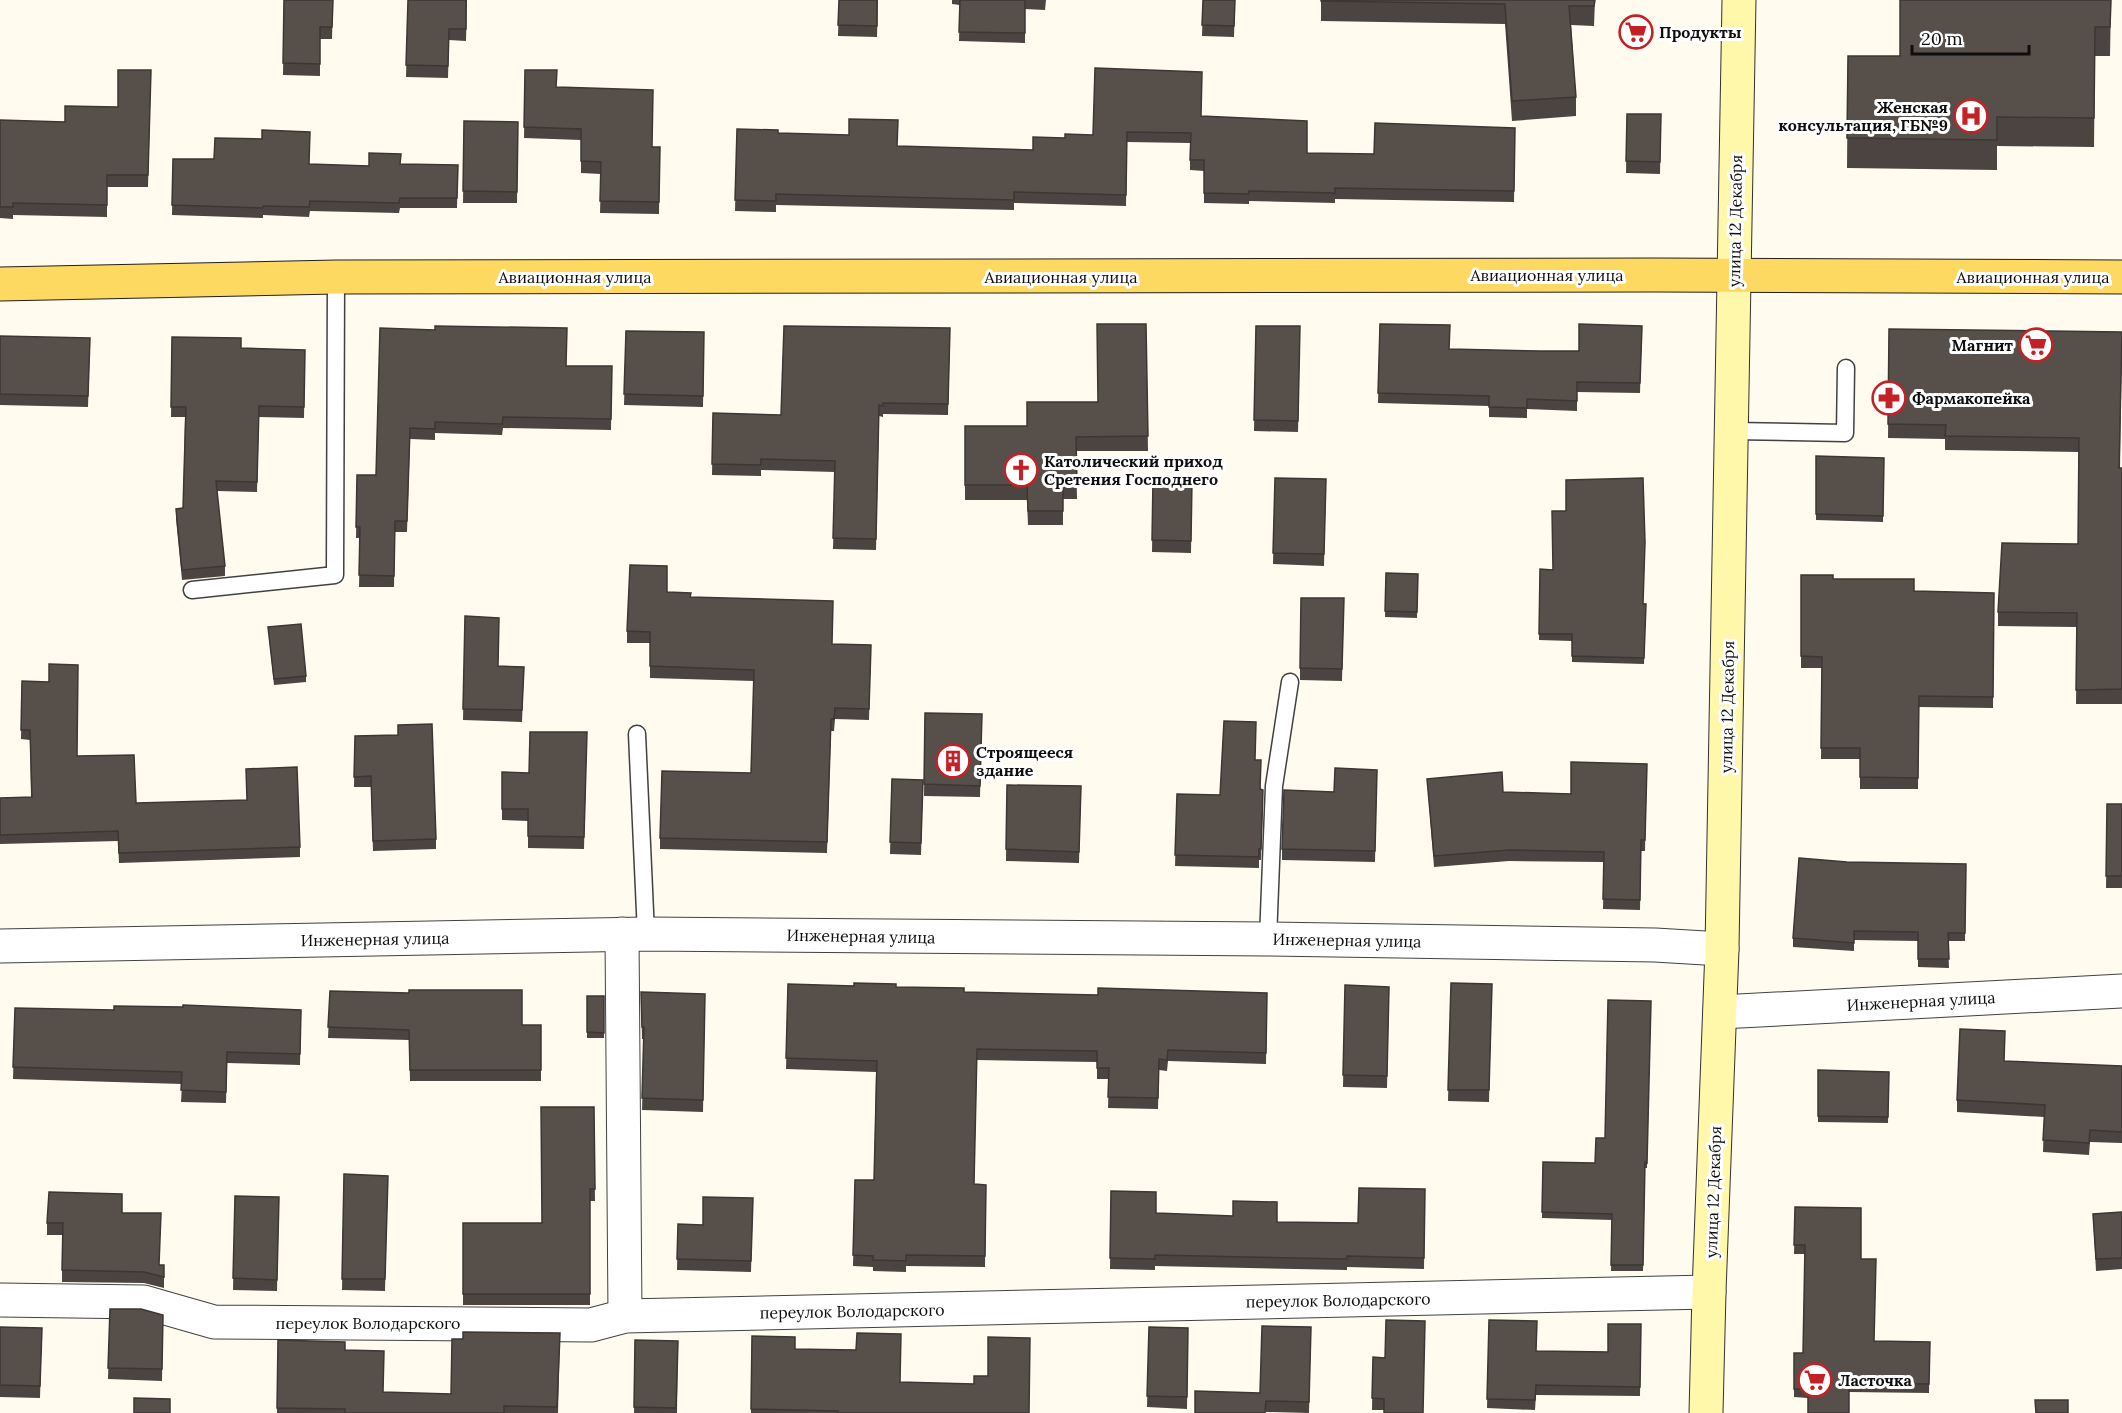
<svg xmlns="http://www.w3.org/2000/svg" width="2122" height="1413" viewBox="0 0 2122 1413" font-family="Lora,serif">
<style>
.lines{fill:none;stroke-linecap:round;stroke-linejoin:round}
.service-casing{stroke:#414141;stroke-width:19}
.minor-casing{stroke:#414141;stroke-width:35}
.secondary-casing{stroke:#303030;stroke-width:35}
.primary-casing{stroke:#1f1f1f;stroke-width:35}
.service{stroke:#fff;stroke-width:16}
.minor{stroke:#fff;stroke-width:33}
.secondary{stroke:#fff7aa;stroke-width:33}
.primary{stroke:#fdd961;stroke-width:33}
.wall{fill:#4b4440}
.building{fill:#574f4a;stroke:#3d3734;stroke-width:1.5}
.labels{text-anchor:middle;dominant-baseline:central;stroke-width:6;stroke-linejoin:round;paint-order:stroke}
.poi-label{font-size:16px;font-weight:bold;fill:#0e0e0e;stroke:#fff;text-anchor:start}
.street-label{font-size:16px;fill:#0e0e0e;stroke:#fff}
</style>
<rect width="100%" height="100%" fill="#fffcef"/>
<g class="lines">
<defs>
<g id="service">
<polyline points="1732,431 1845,433 1846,368"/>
<polyline points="192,590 335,575 336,277"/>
<polyline points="637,734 646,934"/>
<polyline points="1268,939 1274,786 1290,682"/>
</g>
<g id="minor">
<polyline points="622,934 625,1316"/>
<polyline points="0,946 646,934 1268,939 1655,945 1722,949"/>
<polyline points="1720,1012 2122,991"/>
<polyline points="0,1300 144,1302 214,1322 591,1325 625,1316 1709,1292"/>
</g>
<polyline id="secondary" points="1706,1413 1709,1292 1722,949 1739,0"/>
<polyline id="primary" points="0,284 336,277 1655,275 2122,277"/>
</defs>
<use href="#service" class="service-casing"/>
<use href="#minor" class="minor-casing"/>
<use href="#secondary" class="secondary-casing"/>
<use href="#primary" class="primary-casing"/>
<use href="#service" class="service"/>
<use href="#minor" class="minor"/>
<use href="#secondary" class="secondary"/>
<use href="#primary" class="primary"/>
</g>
<g class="wall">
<polygon points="284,0 333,0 332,39 320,39 320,76 283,75"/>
<polygon points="408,0 467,0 466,41 449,40 448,78 406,77"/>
<polygon points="839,0 878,0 877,37 838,36"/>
<polygon points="952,0 1046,0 1045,10 1025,9 1025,43 959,41 960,5 952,4"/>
<polygon points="1203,0 1235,0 1234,37 1202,36"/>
<polygon points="1321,0 1595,0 1594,26 1571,25 1576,97 1576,116 1512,121 1505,24 1321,21"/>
<polygon points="2111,0 2110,56 2095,56 2094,147 1997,146 1997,170 1847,168 1848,56 1900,56"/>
<polygon points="151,70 148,187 107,187 107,217 13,215 13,219 0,218 0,120 65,122 118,107"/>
<polygon points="525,70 556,87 652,147 660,147 659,214 600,213 601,174 581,173 581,140 524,138"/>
<polygon points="1627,114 1661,114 1660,174 1626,173"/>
<polygon points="1201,116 1307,153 1374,154 1515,128 1514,202 1335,199 1335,203 1249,201 1249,204 1204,203 1204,171 1190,170 1190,143 1127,142 1126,206 1014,203 1014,210 776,205 776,212 735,211 737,129 778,133 849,135 897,146 1033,150 1065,138 1093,135"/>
<polygon points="464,121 518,122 517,203 463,203"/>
<polygon points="173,159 369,166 401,164 458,165 457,208 400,208 399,213 310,211 309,217 263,215 263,218 172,215"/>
<polygon points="1146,324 1148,451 1076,451 1077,499 1063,499 1063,525 1028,525 1027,500 965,500 965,426 1027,426 1098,402"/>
<polygon points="1380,324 1449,349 1540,351 1579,351 1642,326 1640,393 1577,392 1577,411 1527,409 1527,418 1489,417 1489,406 1378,403"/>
<polygon points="1256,326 1300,326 1298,432 1254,431"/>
<polygon points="380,328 566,366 612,366 611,430 503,428 502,435 435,433 435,440 410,439 407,532 395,532 394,587 359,587 360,538 356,538 357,475 376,475"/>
<polygon points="950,328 948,415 883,414 883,417 879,416 876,550 833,549 835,472 761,470 761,476 712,475 713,413 781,415"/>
<polygon points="1889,329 2122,332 2120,468 2122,468 2122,704 2076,704 2077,627 1998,626 1998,612 2078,544 2079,452 1945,450 1945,439 1888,438"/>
<polygon points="626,331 704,332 703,407 624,405"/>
<polygon points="0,336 90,338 88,407 0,405"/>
<polygon points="172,337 241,348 305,350 304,418 259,417 257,492 217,491 225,566 225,576 182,580 176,519 176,509 183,508 185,417 171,417"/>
<polygon points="1816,456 1884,458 1883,522 1816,520"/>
<polygon points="1275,478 1326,479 1324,566 1273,564"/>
<polygon points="1153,480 1192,481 1191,553 1152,552"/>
<polygon points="1540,569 1646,604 1644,664 1572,662 1572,641 1539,640"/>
<polygon points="1386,573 1418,574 1417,618 1385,617"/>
<polygon points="1801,575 1833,579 1914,591 1994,593 1993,708 1919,707 1918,789 1860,789 1860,759 1821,759 1822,668 1801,668"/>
<polygon points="667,592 690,597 832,644 871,645 869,720 835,719 834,731 831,731 827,853 660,849 660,838 751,773 754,681 650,678 650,643 627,643 627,631"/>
<polygon points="1344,598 1342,681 1300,680 1300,668"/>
<polygon points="465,616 498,666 524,667 522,722 463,720"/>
<polygon points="268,627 306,676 306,682 274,685"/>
<polygon points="22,681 77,756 136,803 300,847 300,857 119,863 118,841 0,844 0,798 31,797 30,740 21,739"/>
<polygon points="925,713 982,714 980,797 924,796"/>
<polygon points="587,732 584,849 528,848 528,821 502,820 502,809 529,773"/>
<polygon points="398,735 436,839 436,849 373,851 371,787 354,787 355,736"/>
<polygon points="1255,760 1263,800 1261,860 1259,860 1259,868 1175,866 1177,794 1220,795"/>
<polygon points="1647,764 1645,851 1641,851 1640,910 1603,909 1604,862 1509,861 1434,867 1427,779 1503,792 1571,794"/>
<polygon points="1377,770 1375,862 1282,860 1282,849 1334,792"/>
<polygon points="892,779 923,780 921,855 890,854"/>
<polygon points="1007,785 1081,786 1079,863 1006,861"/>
<polygon points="2107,804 2122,804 2122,888 2106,888"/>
<polygon points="1847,862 1966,864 1965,941 1948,941 1949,968 1918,967 1918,941 1854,940 1854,951 1793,947 1793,938"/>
<polygon points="1451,983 1492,984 1489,1102 1448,1101"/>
<polygon points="788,984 896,987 964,992 1098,995 1267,993 1266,1064 1168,1061 1167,1071 1159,1070 1158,1109 1108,1108 1109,1079 1097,1079 1097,1062 977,1060 974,1184 986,1185 985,1267 906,1266 906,1272 873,1271 873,1267 853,1266 855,1180 874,1180 876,1072 786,1069"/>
<polygon points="1345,985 1389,987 1387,1088 1343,1087"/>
<polygon points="330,991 522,1025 541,1025 541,1081 410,1081 409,1040 328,1038"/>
<polygon points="641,992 705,994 703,1112 642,1110 644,1039 642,1039"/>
<rect x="587" y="996" width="17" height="42"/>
<polygon points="1651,1001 1647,1168 1645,1168 1643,1271 1611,1271 1612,1220 1542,1218 1543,1162 1595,1163 1605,1138"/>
<polygon points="15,1008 114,1010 301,1010 300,1065 227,1063 226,1103 181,1102 182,1084 13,1079"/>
<polygon points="2005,1043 2004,1061 2122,1066 2122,1143 2090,1142 2089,1155 2043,1152 2044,1117 1957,1112 1957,1100"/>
<polygon points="1818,1070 1889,1072 1888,1123 1818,1122"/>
<polygon points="594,1107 595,1201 590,1201 590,1305 463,1305 463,1223 542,1223"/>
<polygon points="344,1174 388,1176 385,1291 342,1290"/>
<polygon points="1425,1189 1424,1269 1347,1267 1347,1270 1155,1266 1155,1270 1110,1269 1111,1191 1156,1213 1277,1222 1358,1223"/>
<polygon points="235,1196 279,1197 277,1291 233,1290"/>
<polygon points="753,1198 751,1272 677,1270 678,1224 703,1225"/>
<polygon points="1795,1207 1861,1259 1874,1341 1930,1342 1929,1393 1849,1392 1808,1398 1794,1397 1794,1353 1803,1353 1805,1254 1794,1254"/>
<polygon points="2122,1212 2122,1269 2096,1271 2093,1214"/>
<polygon points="122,1213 160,1265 164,1265 164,1288 144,1283 62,1282 62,1235 47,1235 47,1223"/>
<polygon points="110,1309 163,1315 162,1381 108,1379"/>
<polygon points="1489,1320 1537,1351 1608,1352 1641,1324 1640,1396 1536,1395 1535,1410 1487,1408"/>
<polygon points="0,1327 42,1328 40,1398 0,1397"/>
<polygon points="1149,1327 1188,1328 1187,1409 1147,1407"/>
<polygon points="1311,1327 1309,1413 1266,1412 1260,1393"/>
<polygon points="560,1333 558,1413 277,1413 278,1340 345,1350 383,1392 451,1394 463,1339"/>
<polygon points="752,1336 900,1382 1029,1413 751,1413"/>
<polygon points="635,1340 678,1341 677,1413 634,1413"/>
<polygon points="1373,1357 1385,1358 1384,1410 1372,1410"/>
</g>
<g class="building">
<polygon points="284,0 333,0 332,27 320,27 320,64 283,63"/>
<polygon points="408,0 466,0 466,29 449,29 448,66 406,65"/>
<polygon points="839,0 877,0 877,26 838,25"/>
<polygon points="960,0 1025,0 1025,33 959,32"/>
<polygon points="1203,0 1235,0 1234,26 1202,25"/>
<polygon points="1321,0 1595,0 1594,6 1569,6 1576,97 1512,101 1505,4 1321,1"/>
<polygon points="1900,0 2111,0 2110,27 2095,27 2094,118 1997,117 1997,140 1847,138 1848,56 1900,56"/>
<polygon points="1095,68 1202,72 1201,116 1307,121 1307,153 1374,154 1375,123 1515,128 1514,191 1335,188 1335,193 1249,191 1249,194 1204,193 1204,160 1190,160 1191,133 1127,132 1126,195 1014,192 1014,200 776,194 776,201 735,200 737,129 778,130 778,133 849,135 849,119 898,120 897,146 1033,150 1033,137 1065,138 1065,134 1093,135"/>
<polygon points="118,70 151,70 148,175 107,175 107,205 13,203 13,207 0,207 0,120 65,122 65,106 118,107"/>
<polygon points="525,70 557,70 556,87 653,90 652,147 660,147 659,202 600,201 601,162 581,161 581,129 524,127"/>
<polygon points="1627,114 1661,114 1660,162 1626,161"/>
<polygon points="464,121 518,122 517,192 463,191"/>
<polygon points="262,130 310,132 309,164 369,166 369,153 401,154 400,164 458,165 457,198 400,198 399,203 310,201 309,207 263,206 263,208 172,205 173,159 214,159 215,138 262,139"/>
<polygon points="1097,324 1146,324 1148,436 1076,437 1077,484 1063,485 1063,511 1028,511 1027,485 965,485 965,426 1027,426 1027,402 1098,402"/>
<polygon points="1380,324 1450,325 1449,349 1540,351 1579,351 1579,324 1642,326 1640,383 1577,382 1577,401 1527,399 1527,408 1489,407 1489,396 1378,393"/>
<polygon points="435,326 567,328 566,366 612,366 611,419 503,417 502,424 435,422 435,429 410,428 407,521 395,521 394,576 359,575 360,527 356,527 357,475 376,475 380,328 435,330"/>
<polygon points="784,326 950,328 948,404 883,403 883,406 879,405 876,539 833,538 835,461 761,459 761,465 712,464 713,413 781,415"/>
<polygon points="1256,326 1300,326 1298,421 1254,420"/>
<polygon points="1889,329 2122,332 2119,468 2122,468 2122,689 2076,690 2077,613 1998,612 2002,543 2078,544 2079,438 1945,436 1946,425 1888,424"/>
<polygon points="626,331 704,332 703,396 624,394"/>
<polygon points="0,336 90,338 88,396 0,394"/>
<polygon points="172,337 241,338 241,348 305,350 304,407 259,406 257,482 216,481 225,566 182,570 176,509 183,508 186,407 171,407"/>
<polygon points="1816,456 1884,458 1883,516 1816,514"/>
<polygon points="1275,478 1326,479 1324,554 1273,553"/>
<polygon points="1643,478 1645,542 1643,604 1646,604 1644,658 1572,656 1572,634 1539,634 1540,569 1553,570 1552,511 1566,511 1566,480"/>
<polygon points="1153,480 1192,481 1191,541 1152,540"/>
<polygon points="630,565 667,566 667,592 691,593 690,597 833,601 832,644 871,645 869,709 835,708 834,719 831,719 827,842 660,838 662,771 751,773 754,670 650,666 650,632 627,631"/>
<polygon points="1386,573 1418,574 1417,612 1385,611"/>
<polygon points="1801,575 1833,575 1833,579 1914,579 1914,591 1994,593 1993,697 1919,696 1918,778 1860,777 1860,748 1821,748 1822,657 1801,656"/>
<polygon points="1301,598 1344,598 1342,669 1300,668"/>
<polygon points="465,616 499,618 498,666 524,667 522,710 463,709"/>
<polygon points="301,624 306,676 274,679 268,627"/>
<polygon points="49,664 78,665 77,756 134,755 136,803 247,800 246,769 297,767 300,847 119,853 118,831 0,835 0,798 32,797 30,730 21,730 22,681 49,682"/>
<polygon points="925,713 982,714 980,786 924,784"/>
<polygon points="1224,721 1256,722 1255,760 1261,760 1260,789 1263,790 1261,849 1259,849 1259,857 1175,855 1177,794 1220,795"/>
<polygon points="432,724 436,839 373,841 371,776 354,777 355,736 398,735 398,725"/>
<polygon points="530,732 587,732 584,837 528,836 528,809 502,809 502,772 529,773"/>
<polygon points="1571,762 1647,764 1645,840 1641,840 1640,900 1603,899 1604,852 1509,850 1434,856 1427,779 1502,772 1503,792 1571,794"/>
<polygon points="1335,768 1377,770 1375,851 1282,849 1284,790 1334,792"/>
<polygon points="892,779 923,780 921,843 890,842"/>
<polygon points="1007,785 1081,786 1079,852 1006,849"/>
<polygon points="2107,804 2122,804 2122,876 2106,876"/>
<polygon points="1799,858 1847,862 1966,864 1965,933 1948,933 1949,959 1918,959 1918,932 1854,931 1854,943 1793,938"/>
<polygon points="854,983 896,984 896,987 964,988 964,992 1098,995 1098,988 1267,993 1266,1053 1168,1050 1167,1060 1159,1059 1158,1098 1108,1097 1109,1068 1097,1068 1097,1051 977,1049 974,1184 986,1185 985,1256 906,1255 906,1261 873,1260 873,1256 853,1255 855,1180 874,1180 877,1061 786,1058 788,984 854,986"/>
<polygon points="1451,983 1492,984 1489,1090 1448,1090"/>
<polygon points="1345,985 1389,987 1387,1076 1343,1075"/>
<polygon points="409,990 522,990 522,1025 541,1025 541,1070 410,1070 409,1030 328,1027 330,991 409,993"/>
<polygon points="641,992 705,994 703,1100 642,1098 644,1027 642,1027"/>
<polygon points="587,996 604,996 604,1033 587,1032"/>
<polygon points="1608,1000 1651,1001 1647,1163 1645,1162 1643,1265 1611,1265 1612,1214 1542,1212 1543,1162 1595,1163 1596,1138 1605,1138"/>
<polygon points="183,1005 301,1010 300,1054 227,1052 226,1092 181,1090 182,1072 13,1067 15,1008 114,1010 114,1006 183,1007"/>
<polygon points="1960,1029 2005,1031 2004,1061 2122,1066 2122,1132 2090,1130 2089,1143 2043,1140 2045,1105 1957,1100"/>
<polygon points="1818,1070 1889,1072 1888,1117 1818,1116"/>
<polygon points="541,1107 594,1107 595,1189 590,1189 590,1294 463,1294 463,1223 542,1223"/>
<polygon points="344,1174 388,1176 385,1279 342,1279"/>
<polygon points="1359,1188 1425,1189 1424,1258 1347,1256 1347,1259 1155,1255 1155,1259 1110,1258 1111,1191 1156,1192 1156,1213 1233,1216 1233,1201 1277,1202 1277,1222 1358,1223"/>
<polygon points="49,1192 122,1194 122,1213 161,1213 159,1265 164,1265 164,1277 144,1272 62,1270 63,1223 47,1223"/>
<polygon points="235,1196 279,1197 277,1280 233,1278"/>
<polygon points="703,1197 753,1198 751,1261 677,1259 678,1224 703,1225"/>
<polygon points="1795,1207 1861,1208 1861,1259 1876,1259 1874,1341 1930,1342 1929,1384 1849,1383 1849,1413 1808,1413 1808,1389 1794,1389 1794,1353 1803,1353 1805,1245 1794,1245"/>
<polygon points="2122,1212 2122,1258 2096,1259 2093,1214"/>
<polygon points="110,1309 141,1309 163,1315 162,1369 108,1368"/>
<polygon points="1386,1320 1425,1321 1423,1413 1384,1413 1384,1399 1372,1398 1373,1357 1385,1358"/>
<polygon points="1489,1320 1537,1321 1536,1351 1608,1352 1608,1324 1641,1324 1640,1387 1536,1385 1535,1400 1487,1399"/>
<polygon points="1262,1326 1311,1327 1309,1402 1266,1401 1265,1413 1195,1413 1195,1391 1260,1393"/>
<polygon points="0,1327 42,1328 40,1386 0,1385"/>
<polygon points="1149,1327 1188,1328 1187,1397 1147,1396"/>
<polygon points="463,1332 560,1333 557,1407 504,1406 504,1413 345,1413 345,1409 277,1408 278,1340 345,1342 345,1350 384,1351 383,1392 451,1394 452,1339 463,1339"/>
<polygon points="857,1333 901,1334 900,1382 974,1384 974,1376 988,1376 988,1337 1030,1338 1029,1413 838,1413 838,1411 751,1409 752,1336 795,1337 795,1349 856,1350"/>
<polygon points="635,1340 678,1341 676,1408 634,1407"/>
<polygon points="134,1398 170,1399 170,1413 134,1413"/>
<polygon points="2035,1400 2068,1400 2068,1413 2036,1413"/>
</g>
<defs>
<symbol id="supermarket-ring" viewBox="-11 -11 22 22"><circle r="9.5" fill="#fff" stroke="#c42126" stroke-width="1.5"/><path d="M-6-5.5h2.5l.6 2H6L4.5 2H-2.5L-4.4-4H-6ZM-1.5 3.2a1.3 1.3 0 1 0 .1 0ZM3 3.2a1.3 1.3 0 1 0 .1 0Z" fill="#c42126"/></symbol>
<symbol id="hospital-ring" viewBox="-11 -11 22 22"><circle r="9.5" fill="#fff" stroke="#c42126" stroke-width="1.5"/><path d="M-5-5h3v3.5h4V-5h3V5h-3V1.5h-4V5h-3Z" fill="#c42126"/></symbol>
<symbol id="pharmacy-ring" viewBox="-11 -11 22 22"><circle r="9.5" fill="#fff" stroke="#c42126" stroke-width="1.5"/><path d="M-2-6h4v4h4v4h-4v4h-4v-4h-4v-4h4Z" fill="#c42126"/></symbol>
<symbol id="church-ring" viewBox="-11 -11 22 22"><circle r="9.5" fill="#fff" stroke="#c42126" stroke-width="1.5"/><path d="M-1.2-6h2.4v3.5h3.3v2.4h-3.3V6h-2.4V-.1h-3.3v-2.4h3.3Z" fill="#c42126"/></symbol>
<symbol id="building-ring" viewBox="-11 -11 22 22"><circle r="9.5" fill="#fff" stroke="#c42126" stroke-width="1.5"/><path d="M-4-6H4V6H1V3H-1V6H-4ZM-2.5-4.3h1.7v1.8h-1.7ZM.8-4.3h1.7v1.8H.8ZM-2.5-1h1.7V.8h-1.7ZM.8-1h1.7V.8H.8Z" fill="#c42126"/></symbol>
</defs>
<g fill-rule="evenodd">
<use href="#supermarket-ring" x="1617" y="13" width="38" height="38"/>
<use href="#hospital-ring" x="1952" y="97" width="38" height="38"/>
<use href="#supermarket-ring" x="2017" y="326" width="38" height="38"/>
<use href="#pharmacy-ring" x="1870" y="379" width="38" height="38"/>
<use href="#church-ring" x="1002" y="451" width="38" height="38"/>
<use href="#building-ring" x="934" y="742" width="38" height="38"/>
<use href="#supermarket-ring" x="1796" y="1361" width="38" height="38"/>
</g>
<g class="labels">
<g class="poi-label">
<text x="1659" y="32">Продукты</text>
<text x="1948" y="107" text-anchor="end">Женская<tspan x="1948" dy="18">консультация, ГБ№9</tspan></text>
<text x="2013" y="345" text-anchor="end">Магнит</text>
<text x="1912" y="398">Фармакопейка</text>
<text x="1044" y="461">Католический приход<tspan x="1044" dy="18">Сретения Господнего</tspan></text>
<text x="976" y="752">Строящееся<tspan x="976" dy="18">здание</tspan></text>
<text x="1838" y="1380">Ласточка</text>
</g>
<g class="street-label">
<text transform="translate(1735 221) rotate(-89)">улица 12 Декабря</text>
<text x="1547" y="275">Авиационная улица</text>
<text x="575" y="277">Авиационная улица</text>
<text x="1061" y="277">Авиационная улица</text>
<text x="2033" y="277">Авиационная улица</text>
<text transform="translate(1727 707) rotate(-89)">улица 12 Декабря</text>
<text transform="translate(861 936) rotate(1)">Инженерная улица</text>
<text transform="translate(375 939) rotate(-1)">Инженерная улица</text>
<text transform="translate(1347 940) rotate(1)">Инженерная улица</text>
<text transform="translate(1921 1001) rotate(-3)">Инженерная улица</text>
<text transform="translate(1713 1192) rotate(-88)">улица 12 Декабря</text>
<text transform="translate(1338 1300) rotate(-1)">переулок Володарского</text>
<text transform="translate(852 1311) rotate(-1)">переулок Володарского</text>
<text x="368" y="1323">переулок Володарского</text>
</g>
</g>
<path d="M1912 45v9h117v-9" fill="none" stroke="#0e0e0e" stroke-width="3"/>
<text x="1921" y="45" font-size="18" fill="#0e0e0e" stroke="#ffffff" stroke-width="4.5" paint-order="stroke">20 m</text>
</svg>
